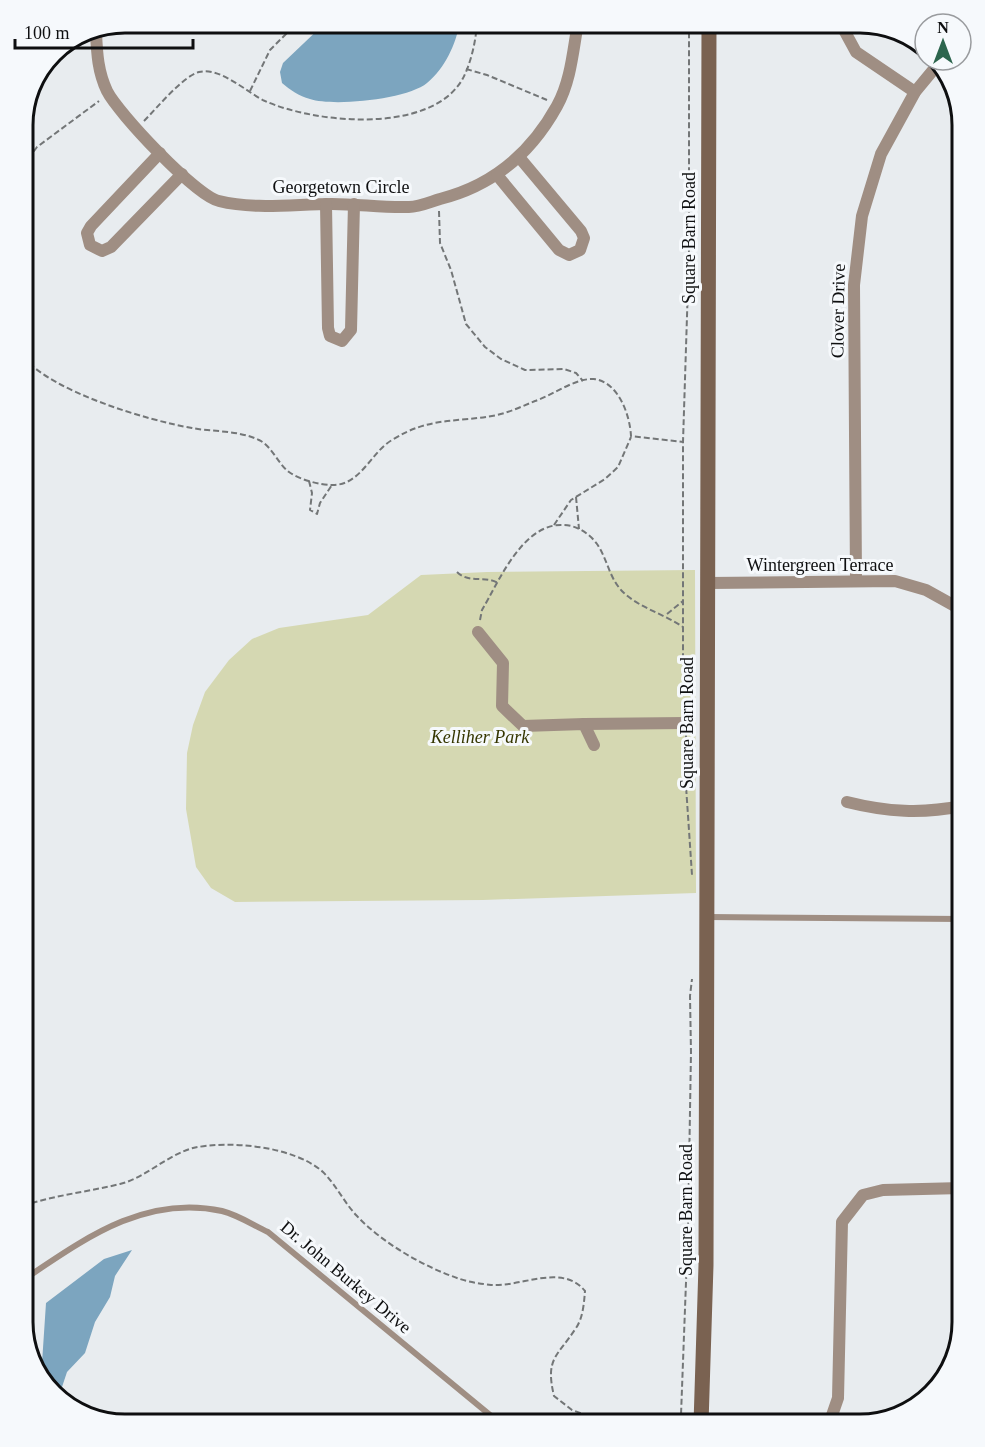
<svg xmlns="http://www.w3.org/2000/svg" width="985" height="1447" viewBox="0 0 985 1447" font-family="'Times New Roman',serif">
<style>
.built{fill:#d6dfe8}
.green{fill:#d5d8b2}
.water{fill:#7ca5bf}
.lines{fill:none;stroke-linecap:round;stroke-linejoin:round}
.path{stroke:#737677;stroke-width:2;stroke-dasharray:6 3;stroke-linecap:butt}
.lane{stroke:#9f8e83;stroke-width:6}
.street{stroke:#9f8e83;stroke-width:12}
.secondary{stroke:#7a6251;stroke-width:15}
.labels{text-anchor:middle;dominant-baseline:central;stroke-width:6;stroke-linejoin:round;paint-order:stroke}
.street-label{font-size:18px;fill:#0e0f10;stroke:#f6f9fc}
.park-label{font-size:18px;font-style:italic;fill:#353600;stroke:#f6f9fc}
.rim{fill:none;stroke:#0e0f10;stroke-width:3}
</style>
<rect width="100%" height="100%" fill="#e8ecef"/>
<polygon class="built" points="23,1300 32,1322 31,1356 23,1322"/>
<polygon class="green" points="695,570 696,893 483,900 235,902 211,888 196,867 186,809 187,753 193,725 205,692 229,660 252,639 279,628 368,615 421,575 487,572"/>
<g class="water">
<path d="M325,23H460C455,45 446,67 427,83C408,99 334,107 310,99C299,96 290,90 282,83L280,72L283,63Z"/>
<polygon points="132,1250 115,1276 110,1297 95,1322 85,1353 67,1372 59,1396 41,1378 46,1303 104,1259"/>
</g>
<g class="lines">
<g class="path">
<polyline points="466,69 487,75 547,100"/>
<polyline points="250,91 270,50 297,23"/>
<path d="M144,121C157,108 183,76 199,72C221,67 246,92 265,101C314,123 429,135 462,80C471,64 476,40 477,23"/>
<polyline points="23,166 37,147 99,101"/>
<polyline points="439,211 440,243 451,270 466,324 485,347 501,359 525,370 564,369 576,373 583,381"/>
<path d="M23,357C53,392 146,420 192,428C213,432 238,430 259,440C272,446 278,464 289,472C300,480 320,485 333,485C361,485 371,452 392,440C430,416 457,423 497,415C510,412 523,406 535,401C553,395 575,378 594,379C619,382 630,416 631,436L683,442"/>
<polyline points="309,481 312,493 310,510 317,514 320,503 332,485"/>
<polyline points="576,497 579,529"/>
<polyline points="554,525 571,500 605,479 618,467 631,437"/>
<path d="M457,572C469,584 485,575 498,583"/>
<polyline points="667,614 683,601"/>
<path d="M480,620L482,610C499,581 523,523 563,525C576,525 589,533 597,544C608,560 609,579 624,593C640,608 664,614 683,627"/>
<polyline points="687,713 683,659 683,442 689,253 689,23"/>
<polyline points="686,734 686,786 692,875"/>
<path d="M23,1206C55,1195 87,1192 120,1184C145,1178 167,1155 193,1148C229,1140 294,1146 323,1172C336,1185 344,1202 356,1215C382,1243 424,1267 460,1279C469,1282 482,1284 491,1285C522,1287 562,1263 585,1291C584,1303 583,1318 576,1328C557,1357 545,1358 554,1396L572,1410L589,1416L681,1415L688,1229L691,1052L690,996L692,979"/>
</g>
<g class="lane">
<polyline points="708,917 962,919"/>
<path d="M23,1280C83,1240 144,1194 222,1211C238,1215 253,1225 268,1232L501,1424"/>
</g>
<g class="street">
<polyline points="844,30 856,52 915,92"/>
<path d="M96,33C97,54 98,72 107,91C118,113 196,196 219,201C255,210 295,204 332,204C358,204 384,208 409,207C419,207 430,202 440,199C492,186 531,153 557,106C571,81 573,50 578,23"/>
<polyline points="160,153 91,226 87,233 90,245 102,251 111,247 182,174"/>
<polyline points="497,175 559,250 569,255 580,250 584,238 581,231 519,157"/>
<polyline points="326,204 328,328 330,336 342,341 351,330 354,204"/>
<polyline points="856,580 854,285 862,216 881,154 915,92 939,63"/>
<polyline points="708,583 895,581 926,590 962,610"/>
<polyline points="478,632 503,663 502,706 523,726 584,724 594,745"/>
<polyline points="584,724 686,723"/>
<path d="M847,802C887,812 922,814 962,806"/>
<polyline points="829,1424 838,1398 842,1222 863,1195 883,1190 962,1188"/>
</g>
<polyline class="secondary" points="701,1424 706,1265 709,23"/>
</g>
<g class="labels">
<g class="street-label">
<text x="341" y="187">Georgetown Circle</text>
<text transform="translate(689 238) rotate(-90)">Square Barn Road</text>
<text transform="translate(838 311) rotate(-89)">Clover Drive</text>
<text x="820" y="565">Wintergreen Terrace</text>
<text transform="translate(687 723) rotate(-90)">Square Barn Road</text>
<text transform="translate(686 1210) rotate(-90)">Square Barn Road</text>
<text transform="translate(346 1277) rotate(40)">Dr. John Burkey Drive</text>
</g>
<g class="park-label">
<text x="480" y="737">Kelliher Park</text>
</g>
</g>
<path d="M0 0H985V1447H0ZM125 33H860A92 92 0 0 1 952 125V1322A92 92 0 0 1 860 1414H125A92 92 0 0 1 33 1322V125A92 92 0 0 1 125 33Z" fill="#f6f9fc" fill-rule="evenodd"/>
<path class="rim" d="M125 33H860A92 92 0 0 1 952 125V1322A92 92 0 0 1 860 1414H125A92 92 0 0 1 33 1322V125A92 92 0 0 1 125 33Z"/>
<g transform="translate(943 42)"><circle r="28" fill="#f6f9fc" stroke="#999b9e" stroke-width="1.5"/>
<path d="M0-4.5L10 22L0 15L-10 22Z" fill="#2c654d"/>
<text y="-9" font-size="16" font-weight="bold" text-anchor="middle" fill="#0e0f10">N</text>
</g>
<path d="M15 39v9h178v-9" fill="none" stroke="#0e0f10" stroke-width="3"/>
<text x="24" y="39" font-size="18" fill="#0e0f10" stroke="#f6f9fc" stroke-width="4.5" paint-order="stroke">100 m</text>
</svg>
